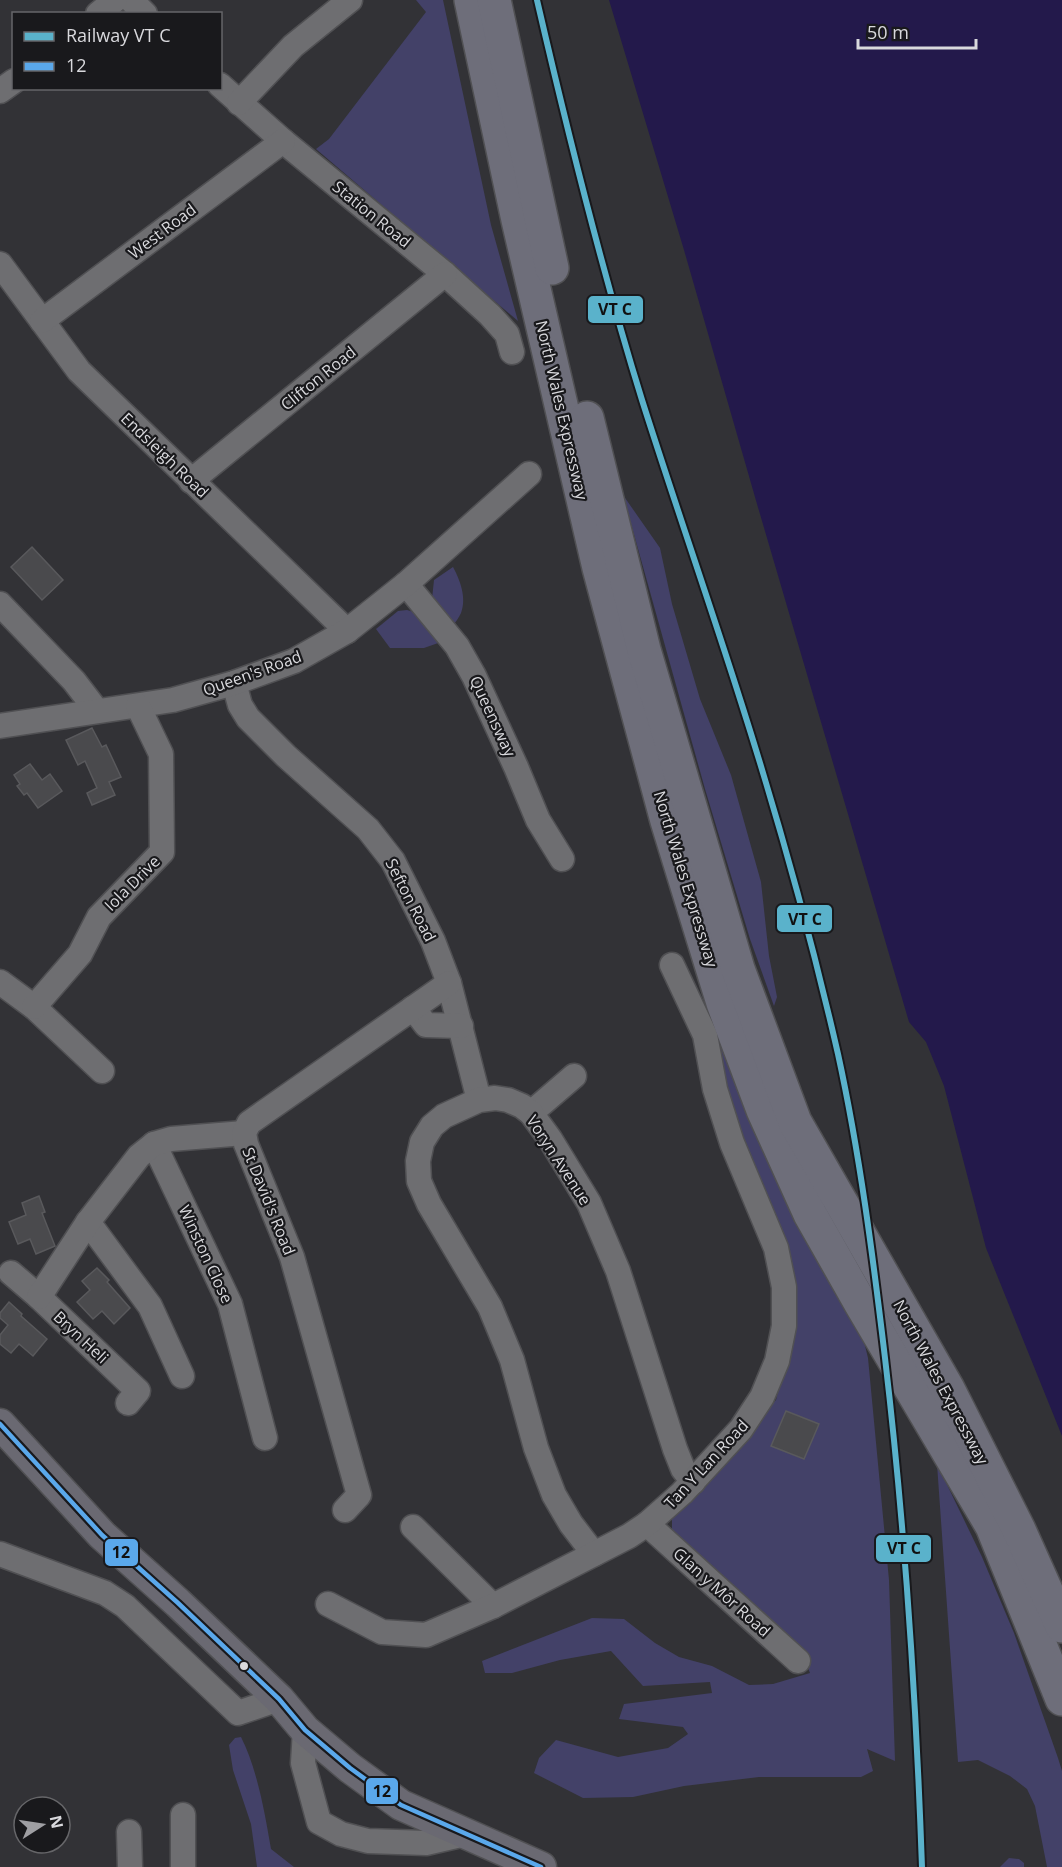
<svg xmlns="http://www.w3.org/2000/svg" width="1062" height="1867" viewBox="0 0 1062 1867" font-family="'Open Sans',sans-serif">
<style>
.green{fill:#434168}
.water{fill:#23194b}
.building{fill:#4a4a4d;stroke:#59595c;stroke-width:1.5}
.lines{fill:none;stroke-linecap:round;stroke-linejoin:round}
.minor-casing{stroke:#505053;stroke-width:27}
.major-casing{stroke:#505053;stroke-width:33}
.highway-casing{stroke:#505053;stroke-width:36}
.minor{stroke:#6e6e71;stroke-width:24}
.major{stroke:#6a6972;stroke-width:30}
.highway{stroke:#6e6e7a;stroke-width:33}
.bus-1-casing{stroke:#19191c;stroke-width:9}
.bus-1{stroke:#5aa8eb;stroke-width:4.5}
.rail-1-casing{stroke:#19191c;stroke-width:10}
.rail-1{stroke:#5ab2cb;stroke-width:6}
.bus-dot{fill:#d9d9dd;stroke:#19191c;stroke-width:2}
.labels{text-anchor:middle;dominant-baseline:central;stroke-width:4.5;stroke-linejoin:round;paint-order:stroke}
.street-label{font-size:16px;fill:#d9d9dd;stroke:#19191c}
.line-badge{stroke:#19191c;stroke-width:2}
.pale-badge-label{font-size:16px;text-anchor:middle;font-weight:bold;fill:#111}
</style>
<rect width="100%" height="100%" fill="#323236"/>
<g class="green">
<polygon points="416,0 443,0 491,225 518,321 316,149 329,139 426,12"/>
<polygon points="623,495 660,548 672,604 700,699 731,775 761,882 769,956 777,997 774,1006 750,939 705,789"/>
<path d="M453,567C460,580 467,598 461,613C459,618 455,622 453,626L432,599L434,580Z"/>
<polygon points="407,610 417,613 441,642 424,648 390,648 376,629 398,611"/>
<polygon points="720,1039 728,1063 790,1201 860,1325 868,1358 889,1580 895,1761 867,1749 873,1771 861,1777 759,1777 684,1786 633,1797 583,1798 534,1773 539,1758 556,1740 618,1757 668,1748 688,1734 683,1727 619,1719 624,1704 712,1693 710,1682 643,1686 611,1651 560,1660 512,1673 485,1673 482,1661 592,1618 624,1619 655,1643 679,1657 712,1666 749,1685 773,1684 810,1673 801,1650 672,1532 672,1513 776,1400 794,1323 795,1279 781,1229 747,1156 727,1093 717,1045"/>
<polygon points="937,1464 982,1557 1014,1633 1058,1758 1062,1771 1062,1867 1047,1867 1035,1806 1027,1789 1010,1776 978,1760 958,1762"/>
<path d="M241,1737C257,1768 265,1814 271,1849L294,1867H257L251,1824L233,1770L229,1745L235,1738Z"/>
<polygon points="1009,1858 1019,1859 1024,1863 1024,1867 1000,1867"/>
</g>
<polygon class="water" points="609,0 1062,0 1062,1436 986,1248 944,1086 926,1042 909,1022 757,504 684,250"/>
<g class="building">
<polygon points="32,547 63,580 42,600 11,567"/>
<polygon points="92,728 102,747 106,745 121,777 109,782 115,795 92,805 87,793 97,788 85,761 78,765 66,740"/>
<polygon points="30,764 42,780 50,774 62,791 38,808 27,793 24,795 17,786 20,784 14,775"/>
<polygon points="39,1196 45,1212 42,1213 55,1246 36,1254 30,1239 18,1244 9,1222 26,1215 22,1203"/>
<polygon points="97,1268 109,1280 107,1282 130,1308 114,1324 102,1311 93,1319 77,1302 90,1290 82,1281"/>
<polygon points="9,1302 22,1314 21,1316 47,1339 33,1356 19,1344 11,1353 0,1344 0,1335 8,1325 0,1318 0,1313"/>
<polygon points="786,1411 819,1424 804,1459 771,1446"/>
</g>
<g class="lines">
<defs>
<g id="minor">
<polyline points="131,0 145,14"/>
<polyline points="98,14 115,0"/>
<polyline points="220,85 283,141 445,274 490,315 507,334 512,352"/>
<polyline points="0,91 14,81"/>
<polyline points="239,103 293,46 350,0"/>
<polyline points="0,264 79,371 347,631"/>
<polyline points="42,321 283,141"/>
<polyline points="191,481 445,274"/>
<polyline points="406,584 457,646 474,676 516,767 538,820 562,859"/>
<polyline points="0,604 74,681 97,711"/>
<polyline points="234,683 240,705 248,718 286,756 368,829 393,861 433,941 449,983 479,1100"/>
<polyline points="0,726 173,700 234,683 294,661 347,631 406,584 529,474"/>
<polyline points="0,982 34,1007 102,1071"/>
<polyline points="34,1007 80,954 99,917 162,852 161,754 138,706"/>
<polyline points="413,1008 426,1025 461,1026"/>
<polyline points="531,1113 574,1076"/>
<polyline points="154,1144 230,1304 265,1438"/>
<polyline points="88,1222 150,1306 182,1376"/>
<polyline points="11,1273 39,1297 138,1391 128,1403"/>
<polyline points="39,1297 88,1222 139,1156 154,1144 171,1139 244,1133"/>
<polyline points="345,1510 359,1495 292,1257 246,1144 244,1133 249,1123 449,983"/>
<polyline points="647,1524 798,1661"/>
<polyline points="413,1527 493,1606"/>
<polyline points="0,1554 105,1593 125,1606 238,1713 279,1699"/>
<polyline points="594,1554 571,1524 554,1495 536,1448 512,1360 490,1307 429,1204 419,1181 418,1161 422,1142 432,1126 444,1116 479,1100 495,1098 508,1100 522,1106 531,1113 550,1139 589,1203 618,1271 675,1449 683,1469 693,1482"/>
<polyline points="328,1604 382,1632 426,1635 493,1606 629,1536 647,1524 682,1493 741,1429 762,1397 777,1361 784,1326 784,1287 776,1248 732,1143 715,1089 705,1035 672,965"/>
<polyline points="305,1730 303,1763 319,1822 341,1834 368,1841 426,1843 465,1834"/>
<polyline points="129,1832 130,1867"/>
<polyline points="183,1867 183,1815"/>
</g>
<polyline id="major" points="0,1424 102,1535 178,1603 279,1699 305,1730 350,1768 401,1805 541,1867"/>
<g id="highway">
<polyline points="471,0 518,220 599,568 667,821 723,1003 763,1110 810,1214 861,1304 992,1526 1062,1699"/>
<polyline points="494,0 552,268"/>
<polyline points="587,418 644,650 738,969 795,1122 948,1389 1019,1530 1062,1626"/>
</g>
</defs>
<use href="#minor" class="minor-casing"/>
<use href="#major" class="major-casing"/>
<use href="#highway" class="highway-casing"/>
<use href="#minor" class="minor"/>
<use href="#major" class="major"/>
<use href="#highway" class="highway"/>
<defs>
<polyline id="bus-1" points="0,1424 102,1535 178,1603 279,1699 305,1730 350,1768 401,1805 541,1867"/>
</defs>
<use href="#bus-1" class="bus-1-casing"/>
<use href="#bus-1" class="bus-1"/>
<defs>
<path id="rail-1" d="M537,0C568,134 601,268 642,400C674,501 709,601 741,702C778,818 811,936 838,1054C860,1155 873,1257 885,1358C905,1527 916,1697 922,1867"/>
</defs>
<use href="#rail-1" class="rail-1-casing"/>
<use href="#rail-1" class="rail-1"/>
</g>
<circle class="bus-dot" cx="244" cy="1666" r="5"/>
<g class="labels">
<g class="street-label">
<text transform="translate(372 214) rotate(39)">Station Road</text>
<text transform="translate(162 231) rotate(-37)">West Road</text>
<text transform="translate(318 378) rotate(-39)">Clifton Road</text>
<text transform="translate(562 410) rotate(77)">North Wales Expressway</text>
<text transform="translate(165 455) rotate(44)">Endsleigh Road</text>
<text transform="translate(252 673) rotate(-20)">Queen's Road</text>
<text transform="translate(493 716) rotate(65)">Queensway</text>
<text transform="translate(686 879) rotate(73)">North Wales Expressway</text>
<text transform="translate(132 883) rotate(-45)">Iola Drive</text>
<text transform="translate(411 900) rotate(63)">Sefton Road</text>
<text transform="translate(559 1160) rotate(57)">Voryn Avenue</text>
<text transform="translate(269 1201) rotate(68)">St David's Road</text>
<text transform="translate(206 1254) rotate(65)">Winston Close</text>
<text transform="translate(81 1337) rotate(43)">Bryn Heli</text>
<text transform="translate(941 1382) rotate(62)">North Wales Expressway</text>
<text transform="translate(706 1464) rotate(-47)">Tan Y Lan Road</text>
<text transform="translate(722 1592) rotate(42)">Glan y Môr Road</text>
</g>
</g>
<g class="line-badge">
<rect x="587" y="295" width="57" height="29" rx="6" fill="#5ab2cb"/>
<rect x="776" y="904" width="57" height="29" rx="6" fill="#5ab2cb"/>
<rect x="875" y="1534" width="57" height="29" rx="6" fill="#5ab2cb"/>
<rect x="104" y="1538" width="35" height="29" rx="6" fill="#5aa8eb"/>
<rect x="365" y="1777" width="34" height="28" rx="6" fill="#5aa8eb"/>
</g>
<g class="pale-badge-label">
<text x="615" y="315">VT C</text>
<text x="805" y="925">VT C</text>
<text x="904" y="1554">VT C</text>
<text x="121" y="1558">12</text>
<text x="382" y="1797">12</text>
</g>
<rect x="12" y="12" width="210" height="78" fill="#19191c" stroke="#666669" stroke-width="1.5"/>
<rect x="24" y="32" width="30" height="9" fill="#5ab2cb" stroke="#666669" stroke-width="1.5"/>
<text x="66" y="42" font-size="18" fill="#d9d9dd">Railway VT C</text>
<rect x="24" y="62" width="30" height="9" fill="#5aa8eb" stroke="#666669" stroke-width="1.5"/>
<text x="66" y="72" font-size="18" fill="#d9d9dd">12</text>
<g transform="translate(42 1825) rotate(78)"><circle r="28" fill="#19191c" stroke="#666669" stroke-width="1.5"/>
<path d="M0-4.5L10 22L0 15L-10 22Z" fill="#9f9fa3"/>
<text y="-9" font-size="16" font-weight="bold" text-anchor="middle" fill="#d9d9dd">N</text>
</g>
<path d="M858 39v9h118v-9" fill="none" stroke="#d9d9dd" stroke-width="3"/>
<text x="867" y="39" font-size="18" fill="#d9d9dd" stroke="#19191c" stroke-width="4.5" paint-order="stroke">50 m</text>
</svg>
